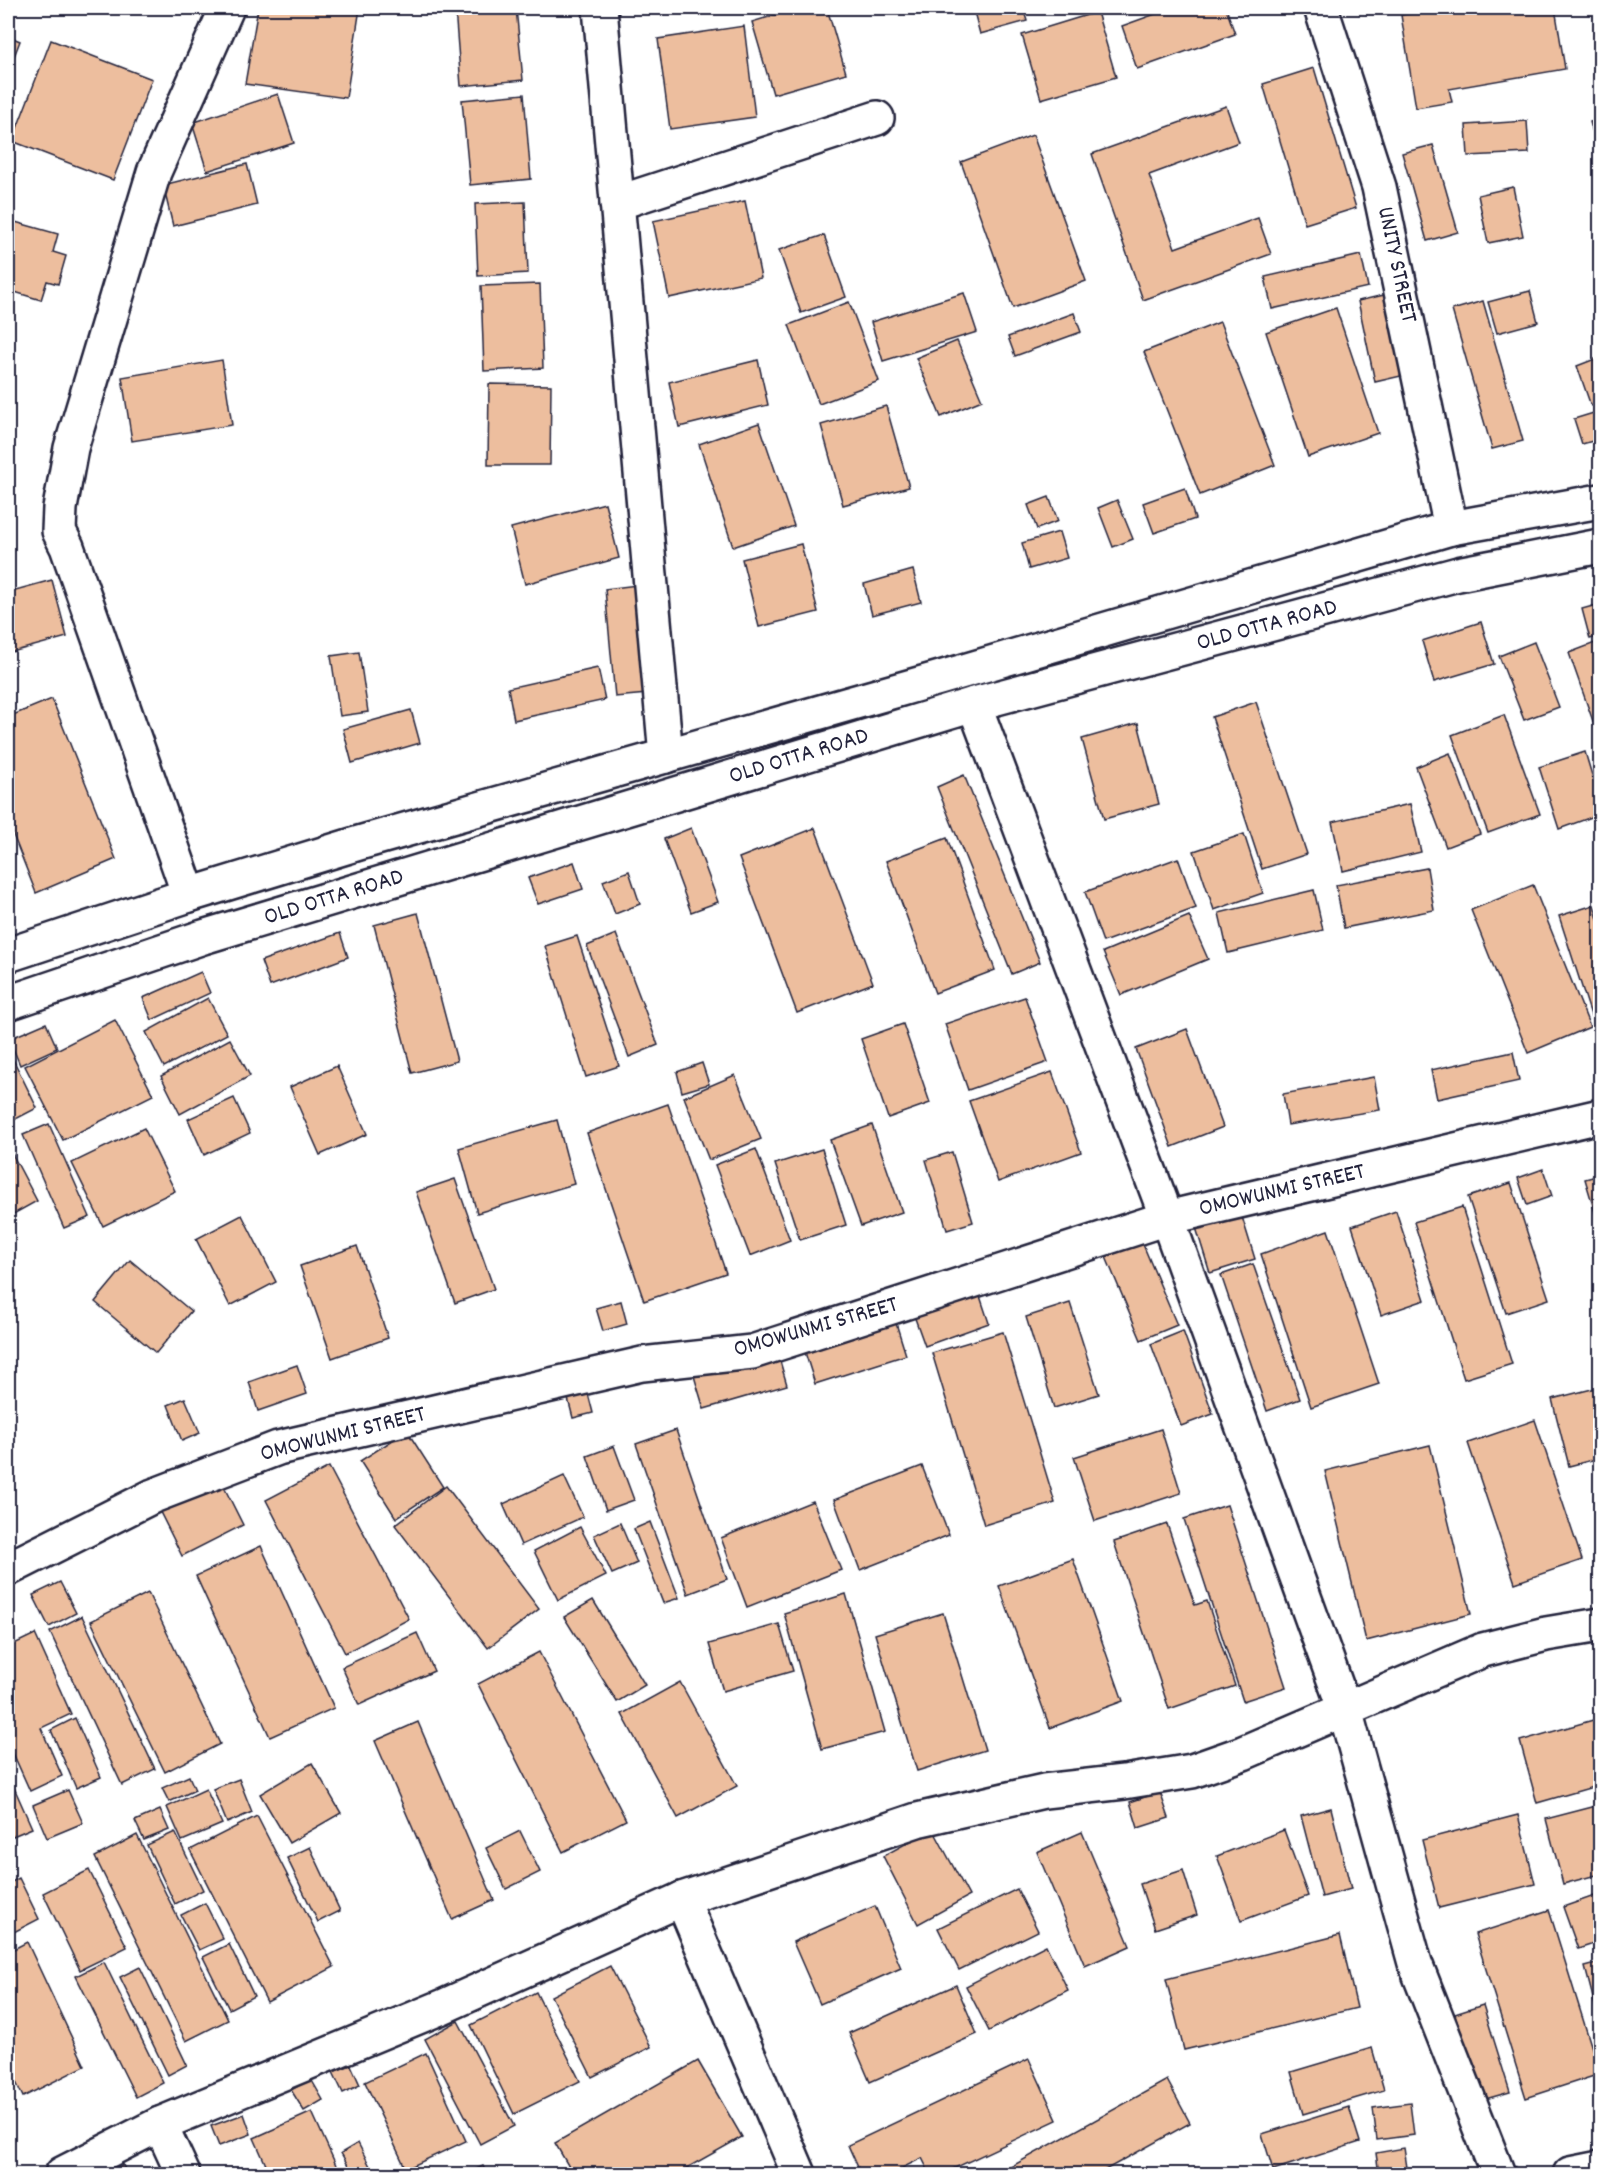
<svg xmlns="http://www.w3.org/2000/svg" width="1608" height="2182" viewBox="0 0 1608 2182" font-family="Dekko,sans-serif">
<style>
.building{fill:#edbe9e;stroke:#22223b;stroke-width:1.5}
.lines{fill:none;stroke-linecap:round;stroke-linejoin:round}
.minor-casing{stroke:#22223b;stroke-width:38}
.tertiary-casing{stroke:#22223b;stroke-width:38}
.minor{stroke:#fff;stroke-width:33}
.tertiary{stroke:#fff;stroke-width:33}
.labels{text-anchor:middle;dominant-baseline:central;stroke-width:4.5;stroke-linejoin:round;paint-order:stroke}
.street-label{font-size:24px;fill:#22223b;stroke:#fff}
</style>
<rect width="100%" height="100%" fill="#fff"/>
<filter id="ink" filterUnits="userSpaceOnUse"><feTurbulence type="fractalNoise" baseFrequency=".0167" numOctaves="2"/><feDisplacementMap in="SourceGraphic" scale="12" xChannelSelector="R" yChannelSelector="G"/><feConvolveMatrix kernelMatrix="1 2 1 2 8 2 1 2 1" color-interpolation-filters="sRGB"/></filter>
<g filter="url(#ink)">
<g class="building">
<polygon points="258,8 360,8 346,98 245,84"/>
<polygon points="470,8 516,8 523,80 461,86 455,9"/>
<polygon points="799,8 827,8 846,73 773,94 752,22"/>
<polygon points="973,8 1023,8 1027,21 980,34"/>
<polygon points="1172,8 1226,8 1235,34 1137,69 1122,26"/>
<polygon points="1444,8 1555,8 1565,69 1449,89 1452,102 1416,108 1401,15"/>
<polygon points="1097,12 1116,77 1041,99 1022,35"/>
<polygon points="744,26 755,117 670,129 658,39"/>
<polygon points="8,36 20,41 8,72"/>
<polygon points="51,40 152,79 113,180 12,141"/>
<polygon points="1314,68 1356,208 1305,224 1263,84"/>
<polygon points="278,94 294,143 207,171 192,123"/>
<polygon points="524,94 531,179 470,185 462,100"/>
<polygon points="1226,106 1239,142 1149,175 1175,248 1258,218 1271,254 1143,300 1092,154"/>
<polygon points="1600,119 1600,158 1590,122"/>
<polygon points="1527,121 1529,153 1468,156 1466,125"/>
<polygon points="1033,135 1086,281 1013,308 961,162"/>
<polygon points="1433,145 1458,232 1427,241 1402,153"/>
<polygon points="247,164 257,205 173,226 163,185"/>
<polygon points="1513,187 1523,236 1488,243 1478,195"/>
<polygon points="745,201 761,278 669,298 653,221"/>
<polygon points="525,202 528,273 478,276 475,204"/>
<polygon points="8,220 58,234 53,252 66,256 58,284 47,281 41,300 8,290"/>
<polygon points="824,235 846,297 801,313 779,250"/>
<polygon points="1361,255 1368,287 1272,309 1265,277"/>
<polygon points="540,284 543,368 484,371 481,286"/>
<polygon points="1530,291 1538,322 1497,333 1488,302"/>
<polygon points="964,293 977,332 883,361 871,322"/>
<polygon points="1384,295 1401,376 1375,382 1358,301"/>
<polygon points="1483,301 1523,441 1492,449 1452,310"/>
<polygon points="849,302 879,381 819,404 789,325"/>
<polygon points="1336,308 1378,433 1308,457 1266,332"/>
<polygon points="1074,313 1081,332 1015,356 1008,337"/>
<polygon points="1220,322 1275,465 1200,495 1144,352"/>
<polygon points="957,341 982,400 941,417 916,358"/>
<polygon points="1600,357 1600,402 1591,406 1577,366"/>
<polygon points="222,360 232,425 132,441 122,377"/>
<polygon points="758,360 768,405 679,427 669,382"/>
<polygon points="489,384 551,385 550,465 488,465"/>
<polygon points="886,406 909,487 843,505 821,425"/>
<polygon points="1600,411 1600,439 1582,444 1574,419"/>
<polygon points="759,423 794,526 733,547 699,444"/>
<polygon points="1185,488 1195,519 1154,533 1143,503"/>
<polygon points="1049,497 1058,521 1037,529 1028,505"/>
<polygon points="1117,500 1133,539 1113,547 1098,508"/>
<polygon points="605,503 619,558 525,584 511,528"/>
<polygon points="1059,532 1067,558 1029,569 1022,543"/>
<polygon points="801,544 818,612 759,627 742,559"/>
<polygon points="913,570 921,602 872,615 864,584"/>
<polygon points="52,580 67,637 8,653 8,592"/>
<polygon points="637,585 647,694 615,697 605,589"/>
<polygon points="1600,604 1600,636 1590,639 1582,609"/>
<polygon points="1481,622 1494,664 1434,682 1422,641"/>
<polygon points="1600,641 1600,741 1569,653"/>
<polygon points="1534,642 1559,707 1524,720 1499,656"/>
<polygon points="359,652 368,712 340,716 331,656"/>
<polygon points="598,668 605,700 514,720 508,688"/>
<polygon points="52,699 116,859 36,893 8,822 8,717"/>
<polygon points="1256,702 1307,854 1262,869 1212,717"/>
<polygon points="411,710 420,743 352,763 343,729"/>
<polygon points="1504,715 1540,814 1488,833 1452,735"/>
<polygon points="1138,723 1159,804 1104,819 1082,739"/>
<polygon points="1585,752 1600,802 1600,814 1559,829 1539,767"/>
<polygon points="1450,753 1480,834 1446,847 1416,767"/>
<polygon points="964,775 1040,962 1012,974 937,787"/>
<polygon points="1410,804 1421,852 1343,871 1332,822"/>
<polygon points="691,828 718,902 691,912 664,839"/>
<polygon points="815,828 873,983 797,1013 739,858"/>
<polygon points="1244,834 1263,893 1214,910 1194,851"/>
<polygon points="947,838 995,970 935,993 886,861"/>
<polygon points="1178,858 1196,908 1103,942 1085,892"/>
<polygon points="574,862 583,889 538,904 528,878"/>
<polygon points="1427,868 1434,910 1344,928 1336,885"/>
<polygon points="629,871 640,904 615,914 603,881"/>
<polygon points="1533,885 1590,1027 1528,1053 1471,910"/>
<polygon points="1314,890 1323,930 1228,953 1219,913"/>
<polygon points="1594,905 1600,926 1600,1043 1559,916"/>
<polygon points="418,913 457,1061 412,1073 374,925"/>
<polygon points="1189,916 1208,959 1121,995 1103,952"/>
<polygon points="340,933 348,957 270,986 261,961"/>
<polygon points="616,934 658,1045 629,1057 587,946"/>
<polygon points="577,936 619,1066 586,1077 545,946"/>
<polygon points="201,972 210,993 152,1020 143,998"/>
<polygon points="1025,997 1048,1062 968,1090 945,1024"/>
<polygon points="208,998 227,1034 164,1067 146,1032"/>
<polygon points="115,1020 153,1095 63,1140 25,1066"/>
<polygon points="46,1023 57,1048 20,1065 9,1039"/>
<polygon points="903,1024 930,1103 888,1118 861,1039"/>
<polygon points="1187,1029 1223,1127 1172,1147 1136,1049"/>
<polygon points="230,1039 250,1076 180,1114 161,1076"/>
<polygon points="8,1049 37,1108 8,1123"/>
<polygon points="1513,1052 1519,1081 1437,1099 1431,1070"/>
<polygon points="702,1063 709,1084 682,1092 677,1072"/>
<polygon points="337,1066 367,1134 320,1155 290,1087"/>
<polygon points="1052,1072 1081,1152 998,1182 969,1101"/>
<polygon points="735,1075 761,1139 709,1160 684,1097"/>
<polygon points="1374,1077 1380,1110 1288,1125 1283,1094"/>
<polygon points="234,1098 250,1133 204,1155 188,1119"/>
<polygon points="668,1104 726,1273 644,1301 587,1133"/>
<polygon points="557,1120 574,1184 477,1213 459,1148"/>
<polygon points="49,1124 90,1217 64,1228 23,1135"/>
<polygon points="872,1125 902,1212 861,1226 830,1140"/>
<polygon points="144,1128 175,1191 103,1226 72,1163"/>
<polygon points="8,1146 37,1201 8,1217"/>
<polygon points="756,1149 790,1240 750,1256 715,1165"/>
<polygon points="822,1149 846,1225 800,1240 775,1164"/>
<polygon points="952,1152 973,1222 947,1230 926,1160"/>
<polygon points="1543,1169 1552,1196 1527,1205 1518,1178"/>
<polygon points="1600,1175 1600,1229 1585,1179"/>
<polygon points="455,1179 494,1289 455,1303 416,1192"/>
<polygon points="1511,1183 1549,1299 1506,1313 1468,1197"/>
<polygon points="1239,1207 1255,1259 1210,1273 1194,1221"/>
<polygon points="1462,1207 1512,1364 1464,1379 1414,1222"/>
<polygon points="1396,1211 1425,1300 1381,1315 1352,1226"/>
<polygon points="242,1215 276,1282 230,1306 196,1239"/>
<polygon points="1328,1230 1379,1384 1311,1407 1261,1254"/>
<polygon points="1142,1242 1177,1325 1141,1340 1106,1257"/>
<polygon points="357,1246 388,1338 332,1358 300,1266"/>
<polygon points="130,1260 191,1311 156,1353 95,1302"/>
<polygon points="1253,1264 1300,1399 1267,1411 1221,1275"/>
<polygon points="977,1287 989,1323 925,1346 912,1310"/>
<polygon points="621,1301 627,1324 603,1331 596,1308"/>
<polygon points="1070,1303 1099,1394 1054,1408 1026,1317"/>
<polygon points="895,1320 906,1355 815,1384 804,1349"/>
<polygon points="1183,1331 1213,1414 1181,1426 1151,1344"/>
<polygon points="1003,1332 1055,1503 984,1525 932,1353"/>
<polygon points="777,1351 787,1385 704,1409 694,1376"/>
<polygon points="297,1365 307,1394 258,1411 249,1382"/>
<polygon points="586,1386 593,1413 573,1418 566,1391"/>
<polygon points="1600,1387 1600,1458 1569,1466 1552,1399"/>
<polygon points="185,1398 200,1433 182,1441 168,1405"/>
<polygon points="1535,1420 1582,1560 1515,1583 1468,1443"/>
<polygon points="1161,1429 1181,1493 1095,1521 1074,1457"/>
<polygon points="676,1430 727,1579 688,1594 636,1444"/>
<polygon points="407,1431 443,1487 396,1518 360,1461"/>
<polygon points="1430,1445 1471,1614 1366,1641 1325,1471"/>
<polygon points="614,1446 634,1500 606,1510 587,1456"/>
<polygon points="922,1466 949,1535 860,1570 834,1500"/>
<polygon points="329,1467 409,1619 345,1653 266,1500"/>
<polygon points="564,1476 583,1517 521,1545 503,1504"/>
<polygon points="220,1479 243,1525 182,1556 159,1510"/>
<polygon points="446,1486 539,1609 488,1648 395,1525"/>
<polygon points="813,1501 841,1570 747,1607 721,1538"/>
<polygon points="1227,1505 1286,1687 1243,1701 1184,1519"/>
<polygon points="650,1522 679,1598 663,1603 634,1529"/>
<polygon points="620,1523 637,1563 612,1574 594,1535"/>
<polygon points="1167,1524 1195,1605 1207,1601 1235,1686 1169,1709 1114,1542"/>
<polygon points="580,1527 606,1576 558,1600 534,1551"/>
<polygon points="261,1546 334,1708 270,1737 196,1576"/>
<polygon points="1073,1559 1123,1701 1050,1728 999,1586"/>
<polygon points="60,1582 76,1613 49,1627 33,1595"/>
<polygon points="148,1593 220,1744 165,1772 91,1621"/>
<polygon points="846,1594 885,1732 822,1749 784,1613"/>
<polygon points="593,1600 645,1685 617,1702 564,1617"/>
<polygon points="943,1613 985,1750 917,1771 875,1634"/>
<polygon points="82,1616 155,1769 122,1785 50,1632"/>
<polygon points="779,1624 793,1671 723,1691 709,1644"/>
<polygon points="417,1633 434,1671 359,1705 342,1667"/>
<polygon points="35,1634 71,1714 41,1728 62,1776 30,1791 8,1742 8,1647"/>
<polygon points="539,1652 626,1820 563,1852 478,1684"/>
<polygon points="680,1682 737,1786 678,1818 622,1714"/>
<polygon points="75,1718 101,1777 76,1788 51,1730"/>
<polygon points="1600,1718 1600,1785 1537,1803 1520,1741"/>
<polygon points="418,1722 494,1900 452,1919 375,1741"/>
<polygon points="312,1763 341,1813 289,1843 260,1794"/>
<polygon points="8,1774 32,1828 8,1838"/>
<polygon points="189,1776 195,1790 169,1802 162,1788"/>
<polygon points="239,1779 252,1812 227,1823 213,1789"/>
<polygon points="206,1789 222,1824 182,1841 167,1807"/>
<polygon points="68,1790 83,1823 47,1838 33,1805"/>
<polygon points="1160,1792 1169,1818 1138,1828 1130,1802"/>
<polygon points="1600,1805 1600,1874 1563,1884 1546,1819"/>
<polygon points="1331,1808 1351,1889 1322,1897 1301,1816"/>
<polygon points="160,1810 169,1830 144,1840 135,1821"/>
<polygon points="1518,1815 1535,1884 1439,1908 1422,1840"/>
<polygon points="257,1816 334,1967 267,2002 190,1850"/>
<polygon points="933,1829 969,1896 918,1924 883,1856"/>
<polygon points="1284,1830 1308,1896 1241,1921 1217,1856"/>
<polygon points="520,1831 540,1872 506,1889 486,1848"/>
<polygon points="175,1832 203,1890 175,1904 147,1845"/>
<polygon points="1082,1832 1130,1946 1085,1966 1037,1852"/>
<polygon points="137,1835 228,2020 186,2041 95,1857"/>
<polygon points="310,1847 340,1911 318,1922 287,1858"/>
<polygon points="89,1870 127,1947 80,1970 43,1893"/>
<polygon points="1183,1870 1197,1915 1155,1929 1140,1884"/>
<polygon points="19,1878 39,1919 8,1935 8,1884"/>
<polygon points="1017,1889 1038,1931 959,1970 938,1928"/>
<polygon points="1600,1894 1600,1942 1578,1949 1563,1907"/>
<polygon points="205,1903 223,1939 199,1950 181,1915"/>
<polygon points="875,1906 901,1968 820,2004 793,1942"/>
<polygon points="1549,1910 1600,2074 1526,2098 1475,1934"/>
<polygon points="1340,1935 1357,2008 1184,2050 1166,1979"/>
<polygon points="27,1942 85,2066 23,2097 8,2065 8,1952"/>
<polygon points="229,1944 254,1996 229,2009 203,1957"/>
<polygon points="1046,1945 1068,1990 989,2031 966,1986"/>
<polygon points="104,1962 163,2083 136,2097 76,1976"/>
<polygon points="1600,1963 1600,2025 1585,1967"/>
<polygon points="610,1966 651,2047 592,2077 551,1996"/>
<polygon points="140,1967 187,2065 168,2075 120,1977"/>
<polygon points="956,1985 977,2034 870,2082 849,2033"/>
<polygon points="536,1992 580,2081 514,2114 471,2025"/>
<polygon points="1483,2005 1510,2092 1482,2100 1455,2014"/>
<polygon points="458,2021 514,2126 480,2144 425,2039"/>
<polygon points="1372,2048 1384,2090 1303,2114 1291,2072"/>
<polygon points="426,2053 466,2141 406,2169 365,2082"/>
<polygon points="1029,2059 1057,2120 942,2174 930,2174 922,2158 898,2170 900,2174 861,2174 848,2145"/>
<polygon points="698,2061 742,2137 676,2174 573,2174 555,2143"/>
<polygon points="351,2065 360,2085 343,2093 333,2072"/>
<polygon points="311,2079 323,2100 304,2111 291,2090"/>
<polygon points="1167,2080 1190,2123 1098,2174 998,2174"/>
<polygon points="1410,2103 1414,2135 1377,2140 1373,2108"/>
<polygon points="1349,2107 1360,2142 1273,2170 1262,2134"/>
<polygon points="312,2112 340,2174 270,2174 254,2138"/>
<polygon points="244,2114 251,2134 219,2146 211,2126"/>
<polygon points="358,2143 374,2174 353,2174 341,2153"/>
<polygon points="1404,2148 1408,2174 1379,2174 1376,2153"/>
<polygon points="123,2165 127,2174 104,2174"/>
<polygon points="483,2166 487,2174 465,2174"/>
</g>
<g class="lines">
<defs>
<g id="minor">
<polyline points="600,8 666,756"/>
<polyline points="1321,8 1379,187 1451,528"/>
<polyline points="617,203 877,118"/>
<polyline points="974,704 1167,1218 1345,1710 1415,1963 1498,2174"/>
<polyline points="189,895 67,547 59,531 60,508 71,448 154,172 227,8"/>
<polyline points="8,1569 153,1496 278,1448 642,1364 752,1352 1167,1218 1600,1116"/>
<polyline points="682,1899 799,2174"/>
<polyline points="160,2124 183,2174"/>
<polyline points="62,2174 160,2124 442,2007 682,1899 917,1820 1044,1791 1124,1782 1192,1771 1243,1753 1483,1650 1546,1634 1600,1625"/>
<polyline points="1570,2174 1600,2168"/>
</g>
<g id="tertiary">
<polyline points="8,955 189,895 359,843 940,678 1451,528 1600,501"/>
<polyline points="8,1003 203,937 974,704 1458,574 1600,546"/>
</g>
</defs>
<use href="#minor" class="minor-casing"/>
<use href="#tertiary" class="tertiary-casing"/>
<use href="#minor" class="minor"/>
<use href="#tertiary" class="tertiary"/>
</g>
</g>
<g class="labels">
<g class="street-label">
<text transform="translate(1396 265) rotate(78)">UNITY STREET</text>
<text transform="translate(1267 626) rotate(-15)">OLD OTTA ROAD</text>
<text transform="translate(799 757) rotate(-17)">OLD OTTA ROAD</text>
<text transform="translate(334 898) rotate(-17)">OLD OTTA ROAD</text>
<text transform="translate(1282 1191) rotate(-13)">OMOWUNMI STREET</text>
<text transform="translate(816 1328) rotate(-16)">OMOWUNMI STREET</text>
<text transform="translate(343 1435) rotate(-14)">OMOWUNMI STREET</text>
</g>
</g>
<rect width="1608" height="2182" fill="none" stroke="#fff" stroke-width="30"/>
<rect x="15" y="15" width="1578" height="2152" fill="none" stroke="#22223b" stroke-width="2" filter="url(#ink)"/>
</svg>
